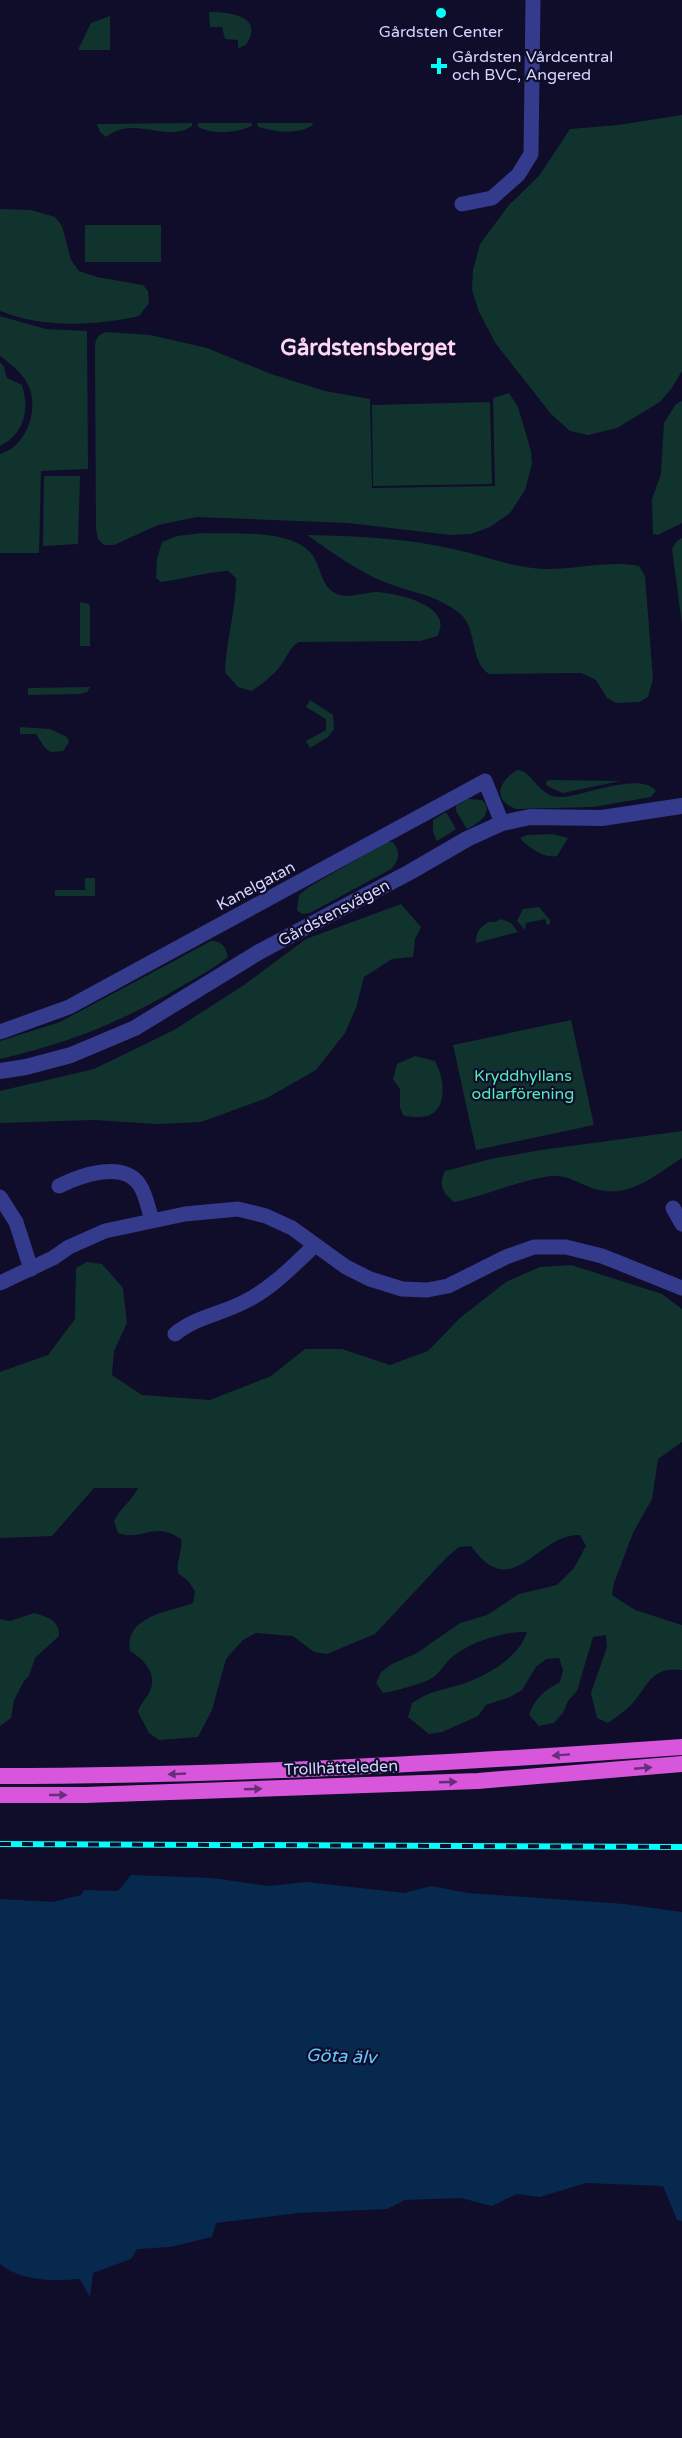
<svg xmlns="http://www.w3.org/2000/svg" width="682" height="2438" viewBox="0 0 682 2438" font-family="'Varela Round',sans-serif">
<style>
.green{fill:#10332e}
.water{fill:#07294e}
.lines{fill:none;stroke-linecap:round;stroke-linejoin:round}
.minor{stroke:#343a8c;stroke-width:15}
.tertiary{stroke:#343a8c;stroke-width:16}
.trunk{stroke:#d856dc;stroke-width:16}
.rail-casing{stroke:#01fffc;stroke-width:6}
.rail{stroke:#0f0d29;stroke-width:4;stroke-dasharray:11;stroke-linecap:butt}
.oneway{fill:#692e7a}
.poi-dot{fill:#01fffc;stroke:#0f0d29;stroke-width:2}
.labels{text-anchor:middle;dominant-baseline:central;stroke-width:4.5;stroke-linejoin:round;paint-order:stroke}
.poi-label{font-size:16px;fill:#d5d5ff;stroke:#0f0d29}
.street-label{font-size:16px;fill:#d5d5ff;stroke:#0f0d29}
.park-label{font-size:16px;fill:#55ebb5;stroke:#0f0d29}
.water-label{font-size:18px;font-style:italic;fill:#63c8ff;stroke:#0f0d29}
.district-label{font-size:22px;font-weight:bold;fill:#ffd7f5;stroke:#0f0d29}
</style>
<rect width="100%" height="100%" fill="#0f0d29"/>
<g class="green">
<path d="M209,12C230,12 265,16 246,45L238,48V40L225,39L222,27H210Z"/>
<polygon points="110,16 110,50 78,50 91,23"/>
<polygon points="682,115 682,371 671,389 660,402 617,428 588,435 570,431 551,414 496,344 479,312 472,290 473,270 480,244 509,205 539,176 570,129 618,125"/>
<path d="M192,123V126C166,144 134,114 106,137L100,132L97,124Z"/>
<path d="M198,123H252V126C236,133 214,135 198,127Z"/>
<path d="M257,123H312L313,125C298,135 274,132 258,127Z"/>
<path d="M0,209L31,210L55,217L62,226L71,260L79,271L97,277L143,285L148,291L149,303L139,316C95,326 41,328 0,311Z"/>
<polygon points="161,225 161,262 85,262 85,225"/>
<path d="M0,316L46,329L87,331L88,469L41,471L39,553H0V454C26,447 39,411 29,387C23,373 12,365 0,356Z"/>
<path d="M106,332L150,335L207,348L271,374L325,391L370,399L372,488L495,486L493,398L509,393L518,407L531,451L532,464L525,490L510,513L490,527L471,534L450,535L348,523L197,517L158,525L114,545H104L98,539L96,529L95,358C95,346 93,336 106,332Z"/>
<path d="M0,362L4,367L7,378L22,385C30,410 24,434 0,446Z"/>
<polygon points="682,401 682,523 658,535 653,534 652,499 661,474 664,423 676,404"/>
<polygon points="490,402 492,484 373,486 372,405"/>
<polygon points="44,476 80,476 78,544 43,546"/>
<path d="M203,533C234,534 287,529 310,552C322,565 319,586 337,594C349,599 365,592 378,592C399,594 455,606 437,636L421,641L299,642C289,648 288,656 281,665C273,676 263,683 252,691L238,687L225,672C226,640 236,610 236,578L228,571C205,572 184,579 161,582L156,578L157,559L162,542L177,536Z"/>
<path d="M307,535C356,536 405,538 453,549C483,555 512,568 543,569C574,570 609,560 639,566L645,576L653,679L648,697L639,702L616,703L607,698L596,680L581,673L489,674C469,661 478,627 459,613C437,595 413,593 387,583C358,572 332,552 307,535Z"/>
<polygon points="682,538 682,624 672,549 676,542"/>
<polygon points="80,602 89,604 90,607 90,646 80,646"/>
<polygon points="90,687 87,692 80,694 28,695 28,688"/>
<polygon points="310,700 333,715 334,729 328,737 310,748 306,741 326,730 326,719 306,707"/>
<polygon points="20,727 50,729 67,737 69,742 63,751 51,752 45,748 36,734 20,734"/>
<path d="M517,770C533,770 538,799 562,797C584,796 641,771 656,791L651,797L593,807L516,809C492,800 498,782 517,770Z"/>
<polygon points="549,780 620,781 563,793 547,786 546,782"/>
<path d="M468,799L482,800C495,812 478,824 467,829L456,811V806Z"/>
<polygon points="446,812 456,829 437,841 433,832 433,820"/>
<path d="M552,834L568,838L557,856C545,859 527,847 520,838L527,835Z"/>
<path d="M387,842H393C401,853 399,860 391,869L310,913L302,914L297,910L299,895L309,887Z"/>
<polygon points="85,878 95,878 95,896 55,896 55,890 85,890"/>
<polygon points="401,904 421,927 415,939 413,957 392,959 364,977 356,1008 345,1033 316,1070 267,1098 201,1122 156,1124 94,1120 0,1123 0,1091 94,1069 174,1030 244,985 306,939"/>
<polygon points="539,907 550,920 550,924 547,925 545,919 526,923 525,930 517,921 523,909"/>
<path d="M501,919L511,923L518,932L476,943C476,932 479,928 488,922H495Z"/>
<path d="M211,941C222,941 226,947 228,957C213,969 196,978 180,987C120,1023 68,1043 0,1059V1041L60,1022Z"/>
<polygon points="571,1020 594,1125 476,1150 453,1045"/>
<path d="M415,1056L435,1061C446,1081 449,1118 418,1117C412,1117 409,1117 403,1115L400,1107V1089L393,1079L397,1064Z"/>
<path d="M682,1131V1158C655,1175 630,1199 595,1189C581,1185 567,1174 551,1176C518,1180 487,1196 454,1202C443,1193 438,1185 445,1171L491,1159L541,1150Z"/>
<path d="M87,1262L102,1264L123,1288L127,1323L114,1351L112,1375L142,1395L210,1400L271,1376L305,1349H342L390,1365L428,1351L460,1318L506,1282L540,1267L571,1265L662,1294L682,1309V1442L658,1459L652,1499L633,1533L614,1583L612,1595L635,1610L682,1625V1670C651,1666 649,1685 631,1705C625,1711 616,1717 608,1723L597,1718L591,1693L607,1647L606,1635L593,1637L577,1691L568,1701L563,1713L554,1723L539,1726L529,1715C534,1699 545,1690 560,1682L563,1670L559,1658L546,1659L536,1667L522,1690L510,1697L486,1705L478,1716L442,1732L429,1734L408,1717L412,1703C430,1691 439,1691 459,1685C484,1678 519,1658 527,1632C504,1631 471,1642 452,1657C445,1663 440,1673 432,1678C425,1683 392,1692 383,1693L376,1683L381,1672L392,1664L417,1653L460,1623L487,1615L519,1594L557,1585L574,1568L586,1546L580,1535C536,1534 513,1605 471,1546L459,1547L447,1557L375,1634L327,1654L314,1652L293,1636L256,1633L243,1640L226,1659L212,1710L198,1737L159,1740L149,1733L138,1712C141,1701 147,1699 150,1691C158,1673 143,1659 130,1651C124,1616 169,1612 193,1603L195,1591L188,1581L178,1573C176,1560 183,1552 181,1539C153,1520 143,1542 118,1533L114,1521C120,1508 132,1501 138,1488H94L52,1536L0,1538V1372L48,1355L75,1319L76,1268Z"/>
<path d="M34,1613C47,1617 60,1620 59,1636L35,1658L29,1676L24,1681L14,1700L11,1718L0,1726V1619L10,1621Z"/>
</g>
<path class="water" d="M131,1875L212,1878L269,1886L307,1882L404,1893L431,1886L468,1893L624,1904L682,1912V2221L677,2220L663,2186L586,2183L540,2197L517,2194L492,2206L461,2198L405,2200L387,2209L299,2213L216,2223L212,2237L170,2247L137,2249L131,2259L93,2273L90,2297L80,2279C52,2281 23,2282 0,2264V1899L53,1902L81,1895L84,1890L118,1891Z"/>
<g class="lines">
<g class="minor">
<polyline points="462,204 492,198 518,175 531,154 533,0"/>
<polyline points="0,1032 69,1007 485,781 502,823"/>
<path d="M59,1186C79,1176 122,1160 139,1184C146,1194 148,1208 152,1220"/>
<polyline points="0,1197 16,1222 31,1269"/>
<polyline points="673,1208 682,1224"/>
<polyline points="0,1283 53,1258 69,1247 105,1231 185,1214 238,1209 266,1216 292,1228 346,1267 370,1279 402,1289 427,1290 448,1286 506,1257 534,1247 566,1247 602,1256 682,1288"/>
<path d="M175,1334C195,1317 222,1314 246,1301C272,1288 294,1265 315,1245"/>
</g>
<polyline class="tertiary" points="0,1071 26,1067 71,1055 135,1028 259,952 410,872 467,839 502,823 530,817 602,818 682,806"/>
<g class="trunk">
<path d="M0,1776C228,1776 455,1763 682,1747"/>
<polyline points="0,1795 85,1795 478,1781 682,1764"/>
</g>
<defs>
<polyline id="rail" points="0,1844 682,1847"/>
</defs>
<use href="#rail" class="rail-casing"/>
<use href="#rail" class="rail"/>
</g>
<defs><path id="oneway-solid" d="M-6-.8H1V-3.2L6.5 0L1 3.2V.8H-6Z" transform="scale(1.5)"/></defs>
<g class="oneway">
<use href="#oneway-solid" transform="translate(561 1755) rotate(176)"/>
<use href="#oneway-solid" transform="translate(643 1768) rotate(-5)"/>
<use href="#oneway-solid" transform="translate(177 1774) rotate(177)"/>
<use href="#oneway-solid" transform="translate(448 1782) rotate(-2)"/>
<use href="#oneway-solid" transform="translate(253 1789) rotate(-2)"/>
<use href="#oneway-solid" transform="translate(58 1795)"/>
</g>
<g class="poi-dot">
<circle cx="441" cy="13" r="6"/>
<path d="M436 57h6v6h6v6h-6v6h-6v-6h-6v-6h6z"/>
</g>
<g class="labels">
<g class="poi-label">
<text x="441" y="32">Gårdsten Center</text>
<text x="452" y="57" text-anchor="start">Gårdsten Vårdcentral<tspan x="452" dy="18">och BVC, Angered</tspan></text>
</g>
<g class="street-label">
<text transform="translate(256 886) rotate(-28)">Kanelgatan</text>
<text transform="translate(334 913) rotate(-28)">Gårdstensvägen</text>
<text transform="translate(341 1768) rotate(-2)">Trollhätteleden</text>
</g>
<g class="park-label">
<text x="523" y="1076">Kryddhyllans<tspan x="523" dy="18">odlarförening</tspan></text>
</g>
<g class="water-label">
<text transform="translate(341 2056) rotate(2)">Göta älv</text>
</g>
<g class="district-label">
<text x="368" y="348">Gårdstensberget</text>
</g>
</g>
</svg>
